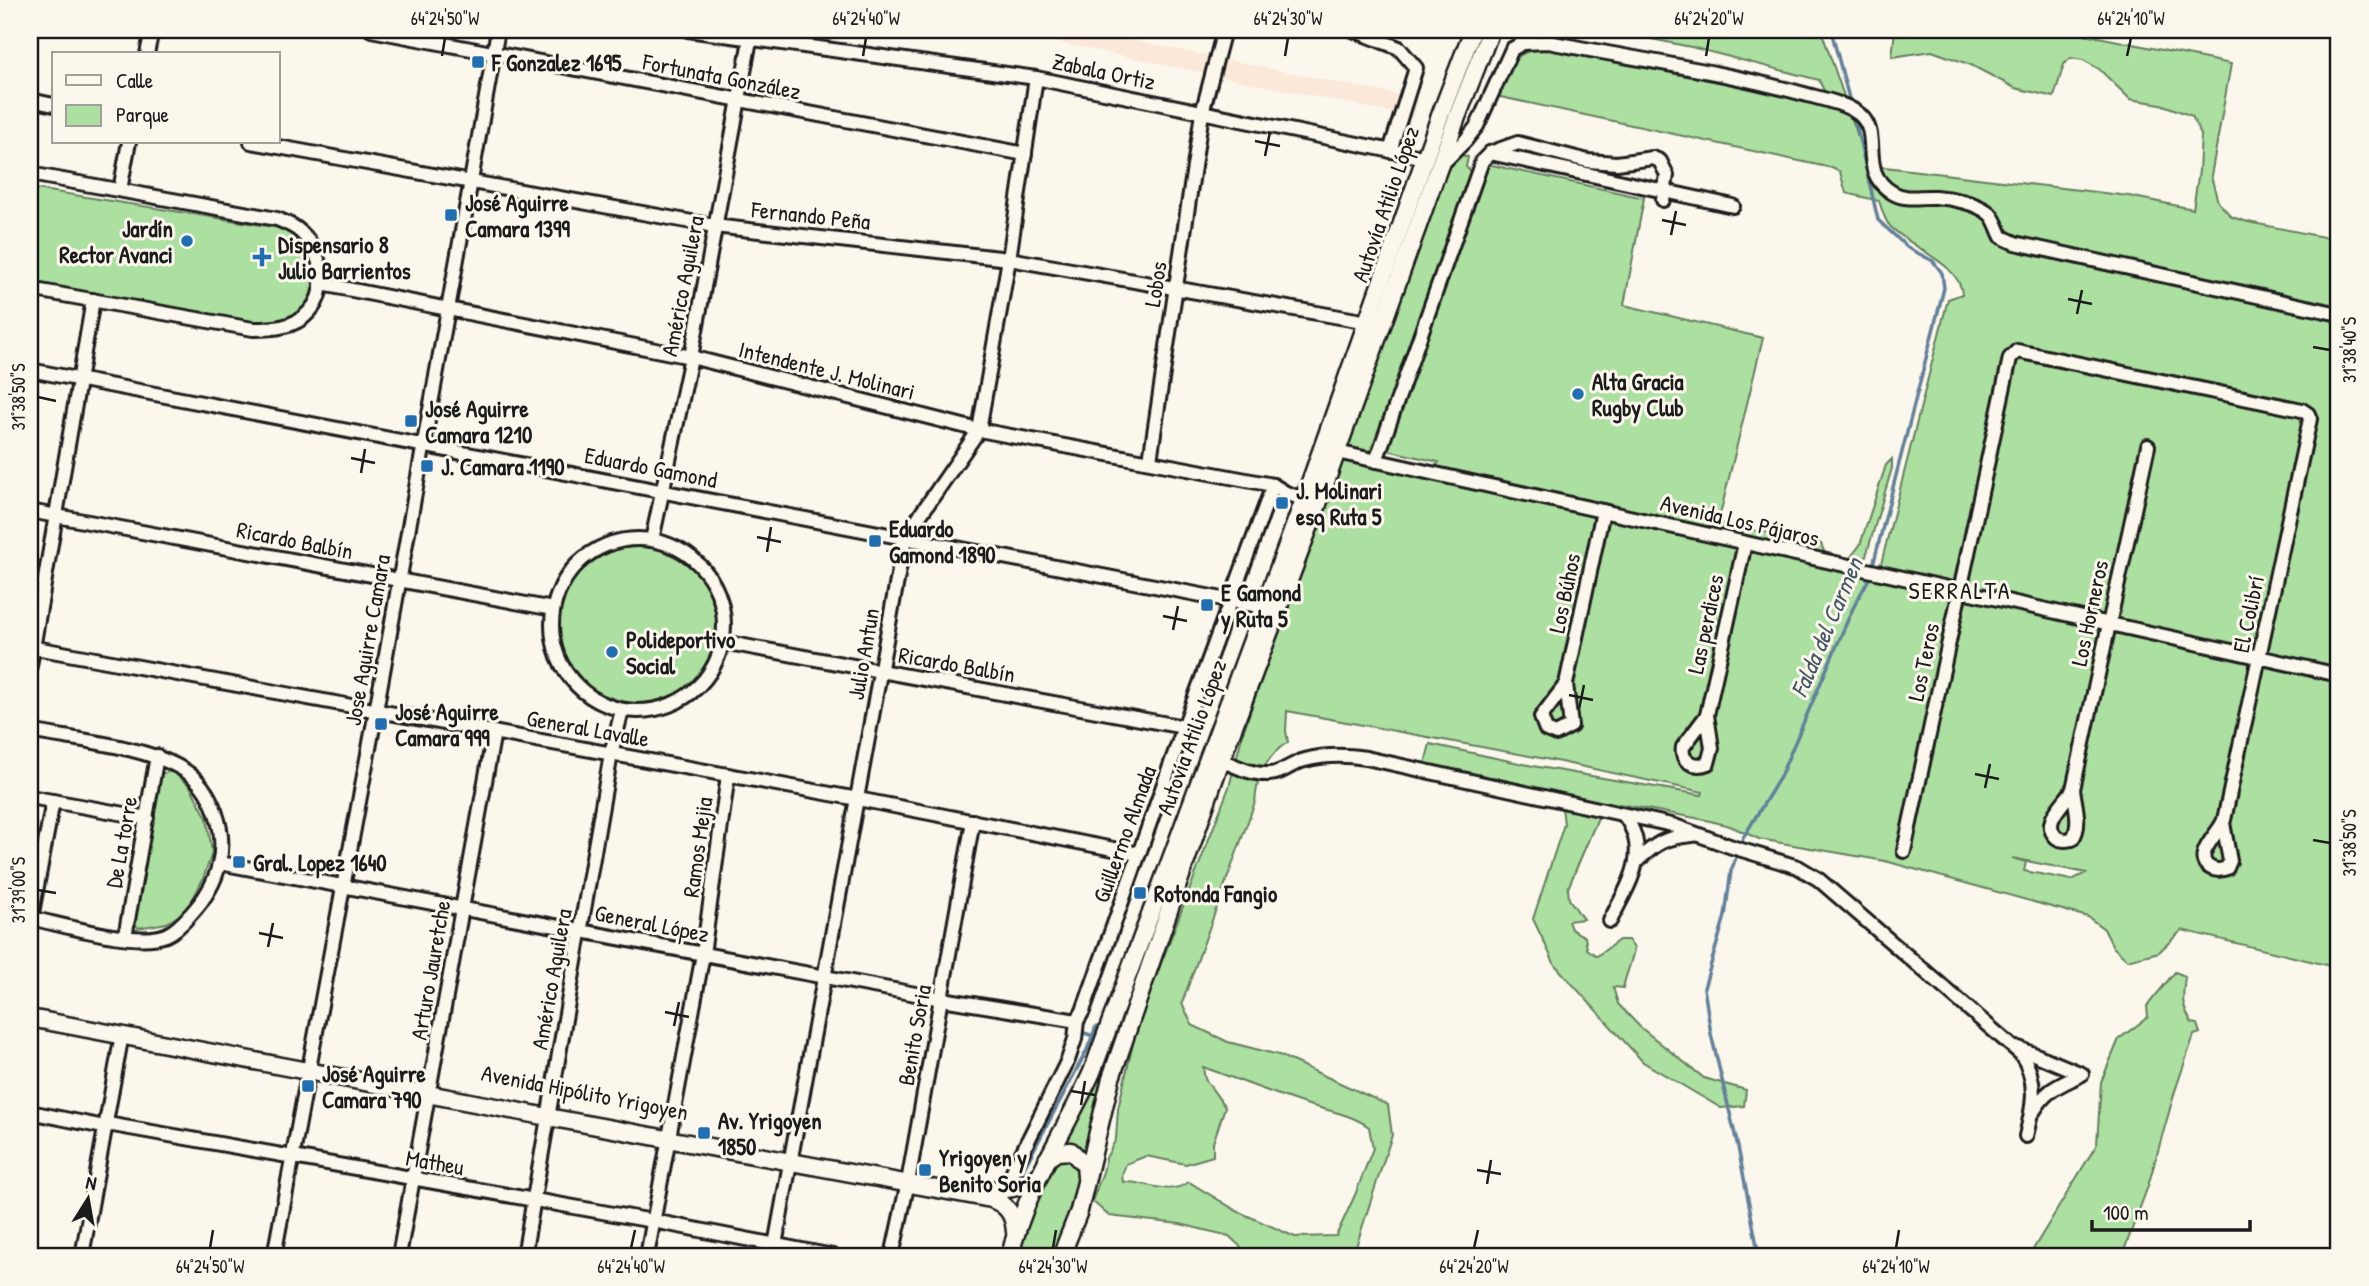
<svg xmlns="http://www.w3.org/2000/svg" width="2369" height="1286" viewBox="0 0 2369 1286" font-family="'Patrick Hand',sans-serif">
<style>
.built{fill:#fbe8d8}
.green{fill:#ace0a1;stroke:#647e5e;stroke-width:2;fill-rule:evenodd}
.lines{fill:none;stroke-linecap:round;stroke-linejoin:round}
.stream{stroke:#62809a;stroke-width:3.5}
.minor-casing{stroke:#1c1c1c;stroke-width:18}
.major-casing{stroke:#1c1c1c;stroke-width:21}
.minor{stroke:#fbf7ec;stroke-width:12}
.major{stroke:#fbf7ec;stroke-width:16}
.ticks{fill:none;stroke:#1c1c1c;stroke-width:2.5}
.poi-dot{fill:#1f6fb2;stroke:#fbf7ec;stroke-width:2.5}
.labels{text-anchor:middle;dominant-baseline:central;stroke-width:6;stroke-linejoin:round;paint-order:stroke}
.poi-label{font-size:23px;font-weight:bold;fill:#1c1c1c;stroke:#fbf7ec;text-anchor:start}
.street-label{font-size:23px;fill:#1c1c1c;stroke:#fbf7ec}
.neighbourhood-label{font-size:24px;letter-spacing:2px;fill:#1c1c1c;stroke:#fbf7ec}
.water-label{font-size:24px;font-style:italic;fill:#455666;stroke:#fbf7ec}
.neatline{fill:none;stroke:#1c1c1c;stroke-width:2.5}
.ticks-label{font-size:18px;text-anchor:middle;fill:#1c1c1c}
</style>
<rect width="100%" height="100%" fill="#fbf7ec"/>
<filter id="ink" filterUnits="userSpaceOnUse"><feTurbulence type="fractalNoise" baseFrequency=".0143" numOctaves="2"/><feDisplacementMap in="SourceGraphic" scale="14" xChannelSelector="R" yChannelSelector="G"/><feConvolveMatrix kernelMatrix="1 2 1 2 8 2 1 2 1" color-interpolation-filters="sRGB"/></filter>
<g filter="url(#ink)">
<polygon class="built" points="1000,30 1082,30 1417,99 1413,117"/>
<g class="green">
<path d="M1607,30H1821L1868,165L2129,196L2193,209L2199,171L2201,135L2192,116L2161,104L2130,99L2099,69L2083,60L2071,58L2064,64L2054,97L2015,88L1971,65L1932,51L1892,57L1895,30H2064L2231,64L2211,176L2218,202L2232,217L2248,222L2339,240V968L2182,930L2159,952L2127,960L2113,947L2104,929L2088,917L1885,861L1759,839L1730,826L1706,820L1620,804L1601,813L1597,820L1568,888L1569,899L1583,919L1568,921L1571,929L1585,937L1587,949L1597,956L1619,940H1628L1634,948C1632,963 1626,973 1623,988L1613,987L1618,1004L1640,1027L1704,1078L1746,1090L1744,1106L1721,1108L1643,1062L1555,965L1533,919L1564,824L1562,808L1425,763L1430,744L1533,766L1702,795L1703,792L1551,760L1287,711L1286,731L1288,742C1266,756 1257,776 1255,802L1182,1003L1192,1025L1228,1042L1279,1055L1388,1105L1392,1135L1353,1256H1239L1242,1248L1229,1236L1180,1224L1109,1216L1092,1201L1103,1172L1106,1158L1116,1139L1118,1109L1137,1026L1229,787L1243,733L1269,657L1443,174L1462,155L1468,157L1466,167L1472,173L1372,465L1425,478L1439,462L1387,450L1487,164L1644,198L1624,305L1763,338L1718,523L1762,532H1778L1792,537L1799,550L1806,540L1814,539L1821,544L1826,556L1846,563L1860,545L1886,465L1892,459V468L1864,563L1879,572L1948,299L1962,294C1960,263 1910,248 1890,226C1884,220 1882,209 1879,201L1846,193L1840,172L1832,168L1496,96C1514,61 1513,47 1556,49L1769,90L1819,103L1827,109L1826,95L1819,80L1691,47ZM2012,858L2086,873L2072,880L2024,871L2026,862ZM1203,1067C1236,1079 1269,1092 1302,1103C1325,1110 1349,1113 1369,1127L1373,1148L1355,1195L1336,1236L1295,1237L1237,1211L1189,1182C1167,1197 1148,1181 1123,1182L1122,1175L1126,1164L1146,1156L1186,1164L1213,1156V1143L1225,1107L1205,1079Z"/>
<path d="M30,188L292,230C297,235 304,240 308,246C321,270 317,307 289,319C281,323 270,324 262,326L30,282Z"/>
<circle cx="638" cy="626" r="79"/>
<polygon points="172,771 190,786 207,818 212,853 203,879 187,910 167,923 138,928 134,922 160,774"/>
<path d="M2175,972L2185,976C2183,998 2180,1003 2192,1023L2197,1024L2200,1033L2194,1035L2175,1091L2148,1186L2122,1256H2029L2097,1144L2101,1082L2119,1039L2148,1017L2147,1006Z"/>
<polygon points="1097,1069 1107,1072 1087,1156 1079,1146 1061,1145"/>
<path d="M1057,1158H1072L1079,1171L1067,1220L1051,1256H1020C1026,1221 1039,1189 1057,1158Z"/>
</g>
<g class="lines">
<g class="stream">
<polyline points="1831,30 1851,106"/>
<polyline points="1079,1031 1093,1036"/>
<polyline points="1022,1172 1087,1050 1096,1027"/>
<polyline points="1759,1256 1738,1147 1711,1034 1704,988 1725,916 1731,871 1743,838 1780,777 1853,608 1870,577 1944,288 1942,273 1933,261 1908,248 1878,220 1854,116"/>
</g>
<defs>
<g id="minor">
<polyline points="371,30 1025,154"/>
<polyline points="688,30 1036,78 1426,158"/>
<polyline points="1353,30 1399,48 1416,68 1390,151"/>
<polyline points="147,54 152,30"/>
<polyline points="30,100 54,105"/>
<polyline points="251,142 714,226 1009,259 1368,322"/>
<polyline points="1490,153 1733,206"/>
<path d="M1441,165L1465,141L1477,126L1512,49L1523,43L1549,42C1634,59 1721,71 1804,94C1822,99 1845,103 1859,114C1884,135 1856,171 1893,193C1907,201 1920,196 1935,197C1951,198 1978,203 1990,214C1996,220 1998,230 2002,237L2015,243L2339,314"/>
<path d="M30,174L277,219C284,222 292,225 297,229C321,247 331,289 309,312C295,328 272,329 253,329L30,289"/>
<polyline points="120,190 129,142"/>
<polyline points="322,284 691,357 979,430 1273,485 1286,493 1312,502"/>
<polyline points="30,370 1264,607"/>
<polyline points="1337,452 2339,675"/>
<polyline points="1150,460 1202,113 1224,30"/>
<polyline points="1376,461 1482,161 1490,153 1518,143 1588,161 1617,163 1653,158 1660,161 1667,175 1663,200"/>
<polyline points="30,511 553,609"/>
<circle cx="638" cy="625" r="86"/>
<polyline points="652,540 691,357 750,40"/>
<polyline points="723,642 1184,727"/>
<polyline points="30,647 858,799 1139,854"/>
<polyline points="30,666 93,300"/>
<polyline points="1566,684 1541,717 1546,730 1556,734 1571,726 1566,684 1603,511"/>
<path d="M1707,715L1683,747C1680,762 1695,768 1708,763L1712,748L1707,715L1745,543"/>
<path d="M30,731C75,740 146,746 184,770C213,788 227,832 219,864C215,883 203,901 190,915C184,922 175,931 166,935C135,947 64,925 30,918"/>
<path d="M1221,760C1235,766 1253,775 1269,774C1282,774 1292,763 1305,760C1324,755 1346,755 1366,758L1672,825L1732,847L1798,867L1818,879L2021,1054C2039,1081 2033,1107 2026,1136"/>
<path d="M2073,789C2066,802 2040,822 2056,837C2061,841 2066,840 2072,839C2082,826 2075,805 2073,789L2148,446"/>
<polyline points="30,797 147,818"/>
<path d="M1904,851L2010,358L2017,351L2302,410L2308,414L2310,419L2224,820C2219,834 2190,857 2211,868C2217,871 2221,870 2227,868L2230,861L2223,823"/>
<path d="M1636,862C1656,843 1665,837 1693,835"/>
<polyline points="220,863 942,999 1077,1021"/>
<polyline points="31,918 53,801"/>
<path d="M1610,921C1628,885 1652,853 1624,815"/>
<polyline points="125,937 157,756"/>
<path d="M2019,1048L2082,1074C2059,1086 2047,1088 2033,1112"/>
<polyline points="30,1112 99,1126 113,1125 653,1221 833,1256"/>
<polyline points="1003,1191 1068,1060 1075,1039 1077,1021 1083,1011 1184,727 1273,485"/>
<polyline points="82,1256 122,1034"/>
<polyline points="274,1256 376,711 498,30"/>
<polyline points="399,1256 494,732"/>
<polyline points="524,1256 611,754 622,710"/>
<polyline points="647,1256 703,954 728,775"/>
<polyline points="773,1256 905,537 979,430 1009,259 1036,78"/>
<polyline points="892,1256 908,1182 973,821"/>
</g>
<g id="major">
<path d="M30,1018L548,1117L991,1199C1007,1204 1014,1215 1015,1232"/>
<polyline points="1047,1159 1057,1152 1071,1151 1085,1165 1086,1177"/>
<path d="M982,1188C1004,1192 1018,1189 1037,1177"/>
<path d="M1010,1256C1025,1189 1064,1134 1092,1072L1302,505L1441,113L1473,30"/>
<polyline points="1061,1256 1079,1211 1111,1078 1221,760 1318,504 1457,117 1491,30"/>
</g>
</defs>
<use href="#minor" class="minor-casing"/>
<use href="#major" class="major-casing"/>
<use href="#minor" class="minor"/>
<use href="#major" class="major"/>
</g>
</g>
<path class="ticks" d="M442,56L445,38M863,56L866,38M1285,56L1288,38M1706,56L1709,38M2127,56L2131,38M1255,141L1280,146M1265,156L1270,132M1662,220L1686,225M1671,235L1676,211M2068,299L2092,304M2077,314L2082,290M2313,347L2330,350M38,397L56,401M351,458L375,463M361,473L365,449M757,537L781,542M767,552L771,527M1163,616L1187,621M1173,630L1178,606M1569,695L1593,700M1579,709L1584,685M1975,774L1999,779M1985,788L1990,764M2313,840L2330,843M38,890L56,893M259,933L283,938M268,947L273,923M665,1012L689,1017M674,1026L679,1002M1071,1091L1095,1095M1081,1105L1085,1081M1477,1170L1501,1174M1487,1184L1491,1160M210,1248L213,1230M631,1248L635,1230M1053,1248L1056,1230M1474,1248L1478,1230M1896,1248L1899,1230"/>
<g class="poi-dot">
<rect x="471" y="55" width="14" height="14" rx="3.5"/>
<rect x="444" y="208" width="14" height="14" rx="3.5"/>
<circle cx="187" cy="241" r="7"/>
<path d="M258.5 246.5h7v7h7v7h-7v7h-7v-7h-7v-7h7z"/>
<circle cx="1578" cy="394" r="7"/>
<rect x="404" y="414" width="14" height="14" rx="3.5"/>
<rect x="420" y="459" width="14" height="14" rx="3.5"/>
<rect x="1275" y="496" width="14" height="14" rx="3.5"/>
<rect x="868" y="534" width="14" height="14" rx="3.5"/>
<rect x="1200" y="598" width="14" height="14" rx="3.5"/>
<circle cx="612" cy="652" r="7"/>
<rect x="374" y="717" width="14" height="14" rx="3.5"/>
<rect x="232" y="855" width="14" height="14" rx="3.5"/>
<rect x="1133" y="886" width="14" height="14" rx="3.5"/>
<rect x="301" y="1079" width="14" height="14" rx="3.5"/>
<rect x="697" y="1126" width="14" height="14" rx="3.5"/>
<rect x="918" y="1163" width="14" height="14" rx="3.5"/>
</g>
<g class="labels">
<g class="poi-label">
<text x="492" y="62">F Gonzalez 1695</text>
<text x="465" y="202">José Aguirre<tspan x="465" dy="26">Camara 1399</tspan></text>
<text x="173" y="228" text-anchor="end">Jardín<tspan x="173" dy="26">Rector Avanci</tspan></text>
<text x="278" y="244">Dispensario 8<tspan x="278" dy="26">Julio Barrientos</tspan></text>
<text x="1592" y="381">Alta Gracia<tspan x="1592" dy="26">Rugby Club</tspan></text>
<text x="425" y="408">José Aguirre<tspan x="425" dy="26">Camara 1210</tspan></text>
<text x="441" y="466">J. Camara 1190</text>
<text x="1296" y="490">J. Molinari<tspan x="1296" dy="26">esq Ruta 5</tspan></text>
<text x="889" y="528">Eduardo<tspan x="889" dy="26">Gamond 1890</tspan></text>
<text x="1221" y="592">E Gamond<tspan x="1221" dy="26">y Ruta 5</tspan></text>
<text x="626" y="639">Polideportivo<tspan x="626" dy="26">Social</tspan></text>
<text x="395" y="711">José Aguirre<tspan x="395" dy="26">Camara 999</tspan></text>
<text x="253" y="862">Gral. Lopez 1640</text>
<text x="1154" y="893">Rotonda Fangio</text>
<text x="322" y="1073">José Aguirre<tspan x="322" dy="26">Camara 790</tspan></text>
<text x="718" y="1120">Av. Yrigoyen<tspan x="718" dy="26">1850</tspan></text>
<text x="939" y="1157">Yrigoyen y<tspan x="939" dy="26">Benito Soria</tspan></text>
</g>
<g class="street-label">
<text transform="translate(1104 71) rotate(12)">Zabala Ortiz</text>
<text transform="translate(722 76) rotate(11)">Fortunata González</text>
<text transform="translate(1385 204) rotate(-71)">Autovía Atilio López</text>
<text transform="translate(811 215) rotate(6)">Fernando Peña</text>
<text transform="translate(1155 284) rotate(-81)">Lobos</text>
<text transform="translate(682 286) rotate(-79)">Américo Aguilera</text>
<text transform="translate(827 370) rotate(14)">Intendente J. Molinari</text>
<text transform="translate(651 467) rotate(11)">Eduardo Gamond</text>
<text transform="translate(1740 520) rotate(13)">Avenida Los Pájaros</text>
<text transform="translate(295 540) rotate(11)">Ricardo Balbín</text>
<text transform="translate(1564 593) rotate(-78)">Los Búhos</text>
<text transform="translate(2089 613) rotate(-78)">Los Horneros</text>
<text transform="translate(2248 614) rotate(-78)">El Colibrí</text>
<text transform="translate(1705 624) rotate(-78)">Las perdices</text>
<text transform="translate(367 640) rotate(-80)">Jose Aguirre Camara</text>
<text transform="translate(863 654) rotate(-80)">Julio Antun</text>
<text transform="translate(1923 662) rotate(-78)">Los Teros</text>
<text transform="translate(957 664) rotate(10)">Ricardo Balbín</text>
<text transform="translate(588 728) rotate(10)">General Lavalle</text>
<text transform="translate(1191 737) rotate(-70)">Autovía Atilio López</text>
<text transform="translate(1124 834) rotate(-70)">Guillermo Almada</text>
<text transform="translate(121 842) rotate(-80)">De La torre</text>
<text transform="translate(697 847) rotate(-82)">Ramos Mejia</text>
<text transform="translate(652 923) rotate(11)">General López</text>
<text transform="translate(430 970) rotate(-80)">Arturo Jauretche</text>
<text transform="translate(551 979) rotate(-80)">Américo Aguilera</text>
<text transform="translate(914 1035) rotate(-80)">Benito Soria</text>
<text transform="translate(585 1092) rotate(11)">Avenida Hipólito Yrigoyen</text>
<text transform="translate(435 1162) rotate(10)">Matheu</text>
</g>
<g class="neighbourhood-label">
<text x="1960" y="590">SERRALTA</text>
</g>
<g class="water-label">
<text transform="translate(1826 627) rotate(-67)">Falda del Carmen</text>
</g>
</g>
<rect width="2369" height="1286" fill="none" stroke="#fbf7ec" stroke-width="77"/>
<rect x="52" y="52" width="228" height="91" fill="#fbf7ec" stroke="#a29f99" stroke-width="2"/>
<rect x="66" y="75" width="35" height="10" fill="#fbf7ec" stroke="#a29f99" stroke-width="2"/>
<text x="116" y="88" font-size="21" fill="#1c1c1c">Calle</text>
<rect x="66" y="105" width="35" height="21" fill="#ace0a1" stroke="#a29f99" stroke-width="2"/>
<text x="116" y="122" font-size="21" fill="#1c1c1c">Parque</text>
<g transform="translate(88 1199) rotate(11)" stroke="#fbf7ec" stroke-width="5" paint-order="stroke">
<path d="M0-5L12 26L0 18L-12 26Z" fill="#1c1c1c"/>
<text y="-10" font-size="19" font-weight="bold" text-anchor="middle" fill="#1c1c1c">N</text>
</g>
<path d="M2092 1220v10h158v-10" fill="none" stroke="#1c1c1c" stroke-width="3.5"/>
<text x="2103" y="1220" font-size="21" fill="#1c1c1c" stroke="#fbf7ec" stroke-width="5" paint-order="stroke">100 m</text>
<rect x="38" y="38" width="2292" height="1210" class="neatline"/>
<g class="ticks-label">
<text x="445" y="25">64°24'50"W</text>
<text x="866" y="25">64°24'40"W</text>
<text x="1288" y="25">64°24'30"W</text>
<text x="1709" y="25">64°24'20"W</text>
<text x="2131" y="25">64°24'10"W</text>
<text transform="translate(2350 350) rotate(-90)" y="6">31°38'40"S</text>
<text transform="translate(19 397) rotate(-90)" y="6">31°38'50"S</text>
<text transform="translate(2350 843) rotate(-90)" y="6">31°38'50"S</text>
<text transform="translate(19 890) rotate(-90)" y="6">31°39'00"S</text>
<text x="210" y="1273">64°24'50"W</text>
<text x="631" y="1273">64°24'40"W</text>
<text x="1053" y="1273">64°24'30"W</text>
<text x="1474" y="1273">64°24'20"W</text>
<text x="1896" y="1273">64°24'10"W</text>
</g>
</svg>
